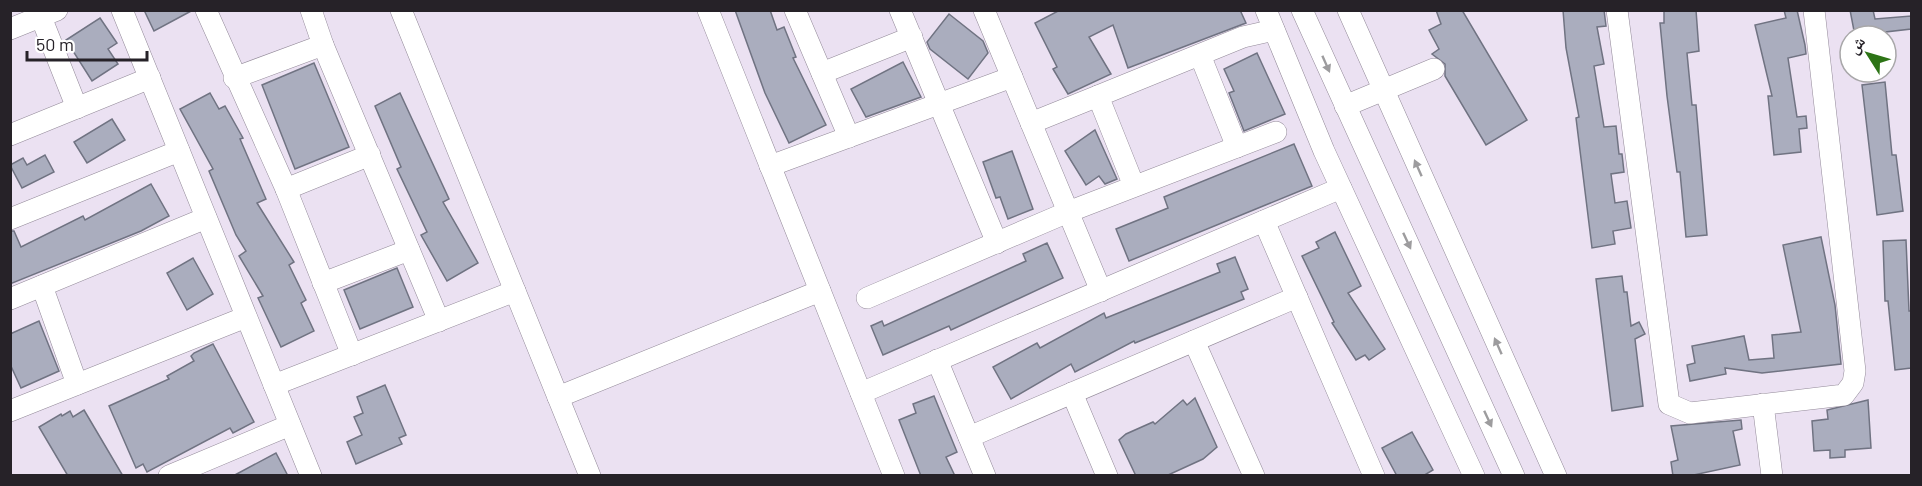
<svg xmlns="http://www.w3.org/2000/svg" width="1922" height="486" viewBox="0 0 1922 486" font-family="Barlow,'Noto Naskh Arabic',sans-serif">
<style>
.building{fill:#aaadbe;stroke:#707382;stroke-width:1.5}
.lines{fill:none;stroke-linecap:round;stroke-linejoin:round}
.minor-casing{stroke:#938a99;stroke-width:22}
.minor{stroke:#fff;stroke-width:21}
.oneway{fill:#9d9c9e}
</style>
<rect width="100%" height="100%" fill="#ebe1f2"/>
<g class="building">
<polygon points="144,10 193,10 154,31"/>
<polygon points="735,10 770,10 777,30 784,27 796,57 793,58 826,125 789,143 765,93"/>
<polygon points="1060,10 1240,10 1246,23 1128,68 1113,25 1089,37 1111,74 1068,94 1053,69 1057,67 1035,23"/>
<polygon points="1436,10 1462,10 1527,120 1486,145 1445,76 1445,64 1432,54 1439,49 1429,30 1441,24"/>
<polygon points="1563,10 1604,10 1606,26 1597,27 1604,64 1594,66 1604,127 1616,126 1619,154 1622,154 1624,172 1611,174 1615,203 1627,201 1631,228 1613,231 1615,244 1592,248 1576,118 1579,117 1566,48"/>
<polygon points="1664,10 1696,10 1699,51 1687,53 1692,105 1696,105 1707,235 1686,237 1680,172 1677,172 1667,96 1660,23 1664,23"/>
<polygon points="1784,10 1797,10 1805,45 1806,54 1788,58 1797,117 1806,116 1807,128 1799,129 1801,152 1774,155 1768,96 1772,96 1755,25 1786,18"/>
<polygon points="1850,10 1873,10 1875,19 1911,16 1911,29 1877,33 1878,36 1855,36"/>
<polygon points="949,14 983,41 988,53 968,79 930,49 927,42"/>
<polygon points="100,18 117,43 108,49 118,64 92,81 66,40"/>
<polygon points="1257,53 1285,114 1244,131 1229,93 1234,91 1224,69"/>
<polygon points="903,62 921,97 866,117 851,89"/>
<polygon points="314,63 349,147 295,169 262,85"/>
<polygon points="1885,82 1892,155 1896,155 1903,211 1877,215 1862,85"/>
<polygon points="210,93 219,109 225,106 243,138 240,139 266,199 257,203 294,262 289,265 306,300 301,303 314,331 281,347 258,298 263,296 239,256 246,251 236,235 209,171 213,169 180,109"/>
<polygon points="400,93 449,199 443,202 478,263 447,281 421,235 427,232 397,169 401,167 375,106"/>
<polygon points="112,119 125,140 87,163 74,142"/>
<polygon points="1095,130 1117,179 1105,184 1099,176 1086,185 1065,151"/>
<polygon points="1294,144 1312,186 1129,261 1116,229 1168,208 1164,197"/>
<polygon points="1012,151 1033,209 1008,219 1000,197 996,198 983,162"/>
<polygon points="45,155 54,172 22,188 10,165 23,158 27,165"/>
<polygon points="151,184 169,216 141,231 10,284 10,231 14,231 21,247 83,216 85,220"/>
<polygon points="1335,232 1361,286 1348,293 1385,349 1369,360 1365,355 1356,360 1332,323 1334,322 1302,256 1319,248 1316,242"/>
<polygon points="1821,237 1835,305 1841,364 1762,373 1725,368 1726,374 1690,381 1687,365 1695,363 1692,346 1744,336 1749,360 1774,358 1772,335 1801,332 1783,245"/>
<polygon points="1906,240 1909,311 1911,311 1911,368 1895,370 1888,301 1885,301 1883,241"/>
<polygon points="1047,243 1063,278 951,330 949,326 883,355 871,326 882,321 884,326 1026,261 1023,254"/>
<polygon points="1235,257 1248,289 1241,292 1244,299 1135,343 1134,341 1075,372 1071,364 1011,399 993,367 1037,343 1040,348 1104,313 1106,318 1220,272 1217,264"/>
<polygon points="193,258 213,294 187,310 167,273"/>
<polygon points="397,268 413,307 360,329 344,290"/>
<polygon points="1622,276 1624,292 1627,292 1631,326 1639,322 1645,334 1635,339 1643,406 1612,411 1596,279"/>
<polygon points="39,321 59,371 21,388 10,364 10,334"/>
<polygon points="213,344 254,422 233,433 230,428 147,472 143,464 136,468 109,406 169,379 167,376 194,361 191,356 194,353"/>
<polygon points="385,385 406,435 399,438 402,444 356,464 347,442 362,435 354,417 363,413 357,397"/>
<polygon points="934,396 957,452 946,457 955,476 921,476 899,420 916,413 913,404"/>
<polygon points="1195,398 1217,447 1203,459 1166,476 1136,476 1119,440 1126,434 1153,422 1155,424 1183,400 1187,405"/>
<polygon points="1868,400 1871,448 1845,450 1845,457 1830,458 1830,450 1814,451 1812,421 1828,419 1827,410"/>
<polygon points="84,410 123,476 68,476 39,427 61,414 62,416 70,411 73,417"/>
<polygon points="1741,420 1742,429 1733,431 1740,465 1689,476 1673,476 1671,462 1678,460 1671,426"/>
<polygon points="1412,432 1433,470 1423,476 1397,476 1382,448"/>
<polygon points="276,453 288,476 233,476"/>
</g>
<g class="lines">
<defs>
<g id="minor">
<polyline points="122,10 311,476"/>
<polyline points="206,10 286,189 352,355"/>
<polyline points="401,10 590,476"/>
<polyline points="708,10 894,476"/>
<polyline points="795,10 849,137"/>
<polyline points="900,10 997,243"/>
<polyline points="984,10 1101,291"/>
<polyline points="1266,10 1324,151 1474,476"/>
<polyline points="1302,10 1514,476"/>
<polyline points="1348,10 1556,476"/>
<polyline points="1617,10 1669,404 1690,413 1844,395 1853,383 1855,371 1814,10"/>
<polyline points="41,17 77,108"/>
<polyline points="10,29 57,10"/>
<polyline points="323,45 439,321"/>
<polyline points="1200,55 1237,147"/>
<polyline points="822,73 912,37"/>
<polyline points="234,78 323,45 311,10"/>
<polyline points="1345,106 1434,69"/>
<polyline points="1031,123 1098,96"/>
<polyline points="10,135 150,78"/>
<polyline points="770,166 1012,77"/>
<polyline points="1134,186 1098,96 1243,37 1274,30"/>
<polyline points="286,189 370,155"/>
<polyline points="10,219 179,151"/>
<polyline points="1264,221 1374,476"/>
<polyline points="323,283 409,250"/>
<polyline points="42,286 77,384"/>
<polyline points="867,298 1068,212 1276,132"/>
<polyline points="10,299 206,218"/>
<polyline points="1194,341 1254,476"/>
<polyline points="937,360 985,476"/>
<polyline points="274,385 515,291"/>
<polyline points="861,393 1341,188"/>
<polyline points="1072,393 1107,476"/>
<polyline points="558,397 820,291"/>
<polyline points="1763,404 1772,476"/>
<polyline points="10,411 246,317"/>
<polyline points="969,437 1297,297"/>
<polyline points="169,476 290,425"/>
</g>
</defs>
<use href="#minor" class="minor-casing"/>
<use href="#minor" class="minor"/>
</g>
<defs><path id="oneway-solid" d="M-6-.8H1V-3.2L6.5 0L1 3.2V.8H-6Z" transform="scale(1.5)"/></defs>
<g class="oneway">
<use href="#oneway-solid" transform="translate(1326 64) rotate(66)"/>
<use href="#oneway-solid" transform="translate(1418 168) rotate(-114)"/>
<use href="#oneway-solid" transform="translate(1407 241) rotate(65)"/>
<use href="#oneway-solid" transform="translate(1498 346) rotate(-114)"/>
<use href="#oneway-solid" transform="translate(1488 419) rotate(65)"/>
</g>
<rect width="1922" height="486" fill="none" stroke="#262228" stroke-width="24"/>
<g transform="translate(1868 54) rotate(307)"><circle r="28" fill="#ffffff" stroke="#a8a7a9" stroke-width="1.5"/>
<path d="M0-4.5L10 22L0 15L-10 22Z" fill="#2d7416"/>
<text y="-9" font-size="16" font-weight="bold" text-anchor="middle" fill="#262228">ش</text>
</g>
<path d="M27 51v9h120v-9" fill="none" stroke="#262228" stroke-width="3"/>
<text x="36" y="51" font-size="18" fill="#262228" stroke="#ffffff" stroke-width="4.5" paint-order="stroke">50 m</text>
</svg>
